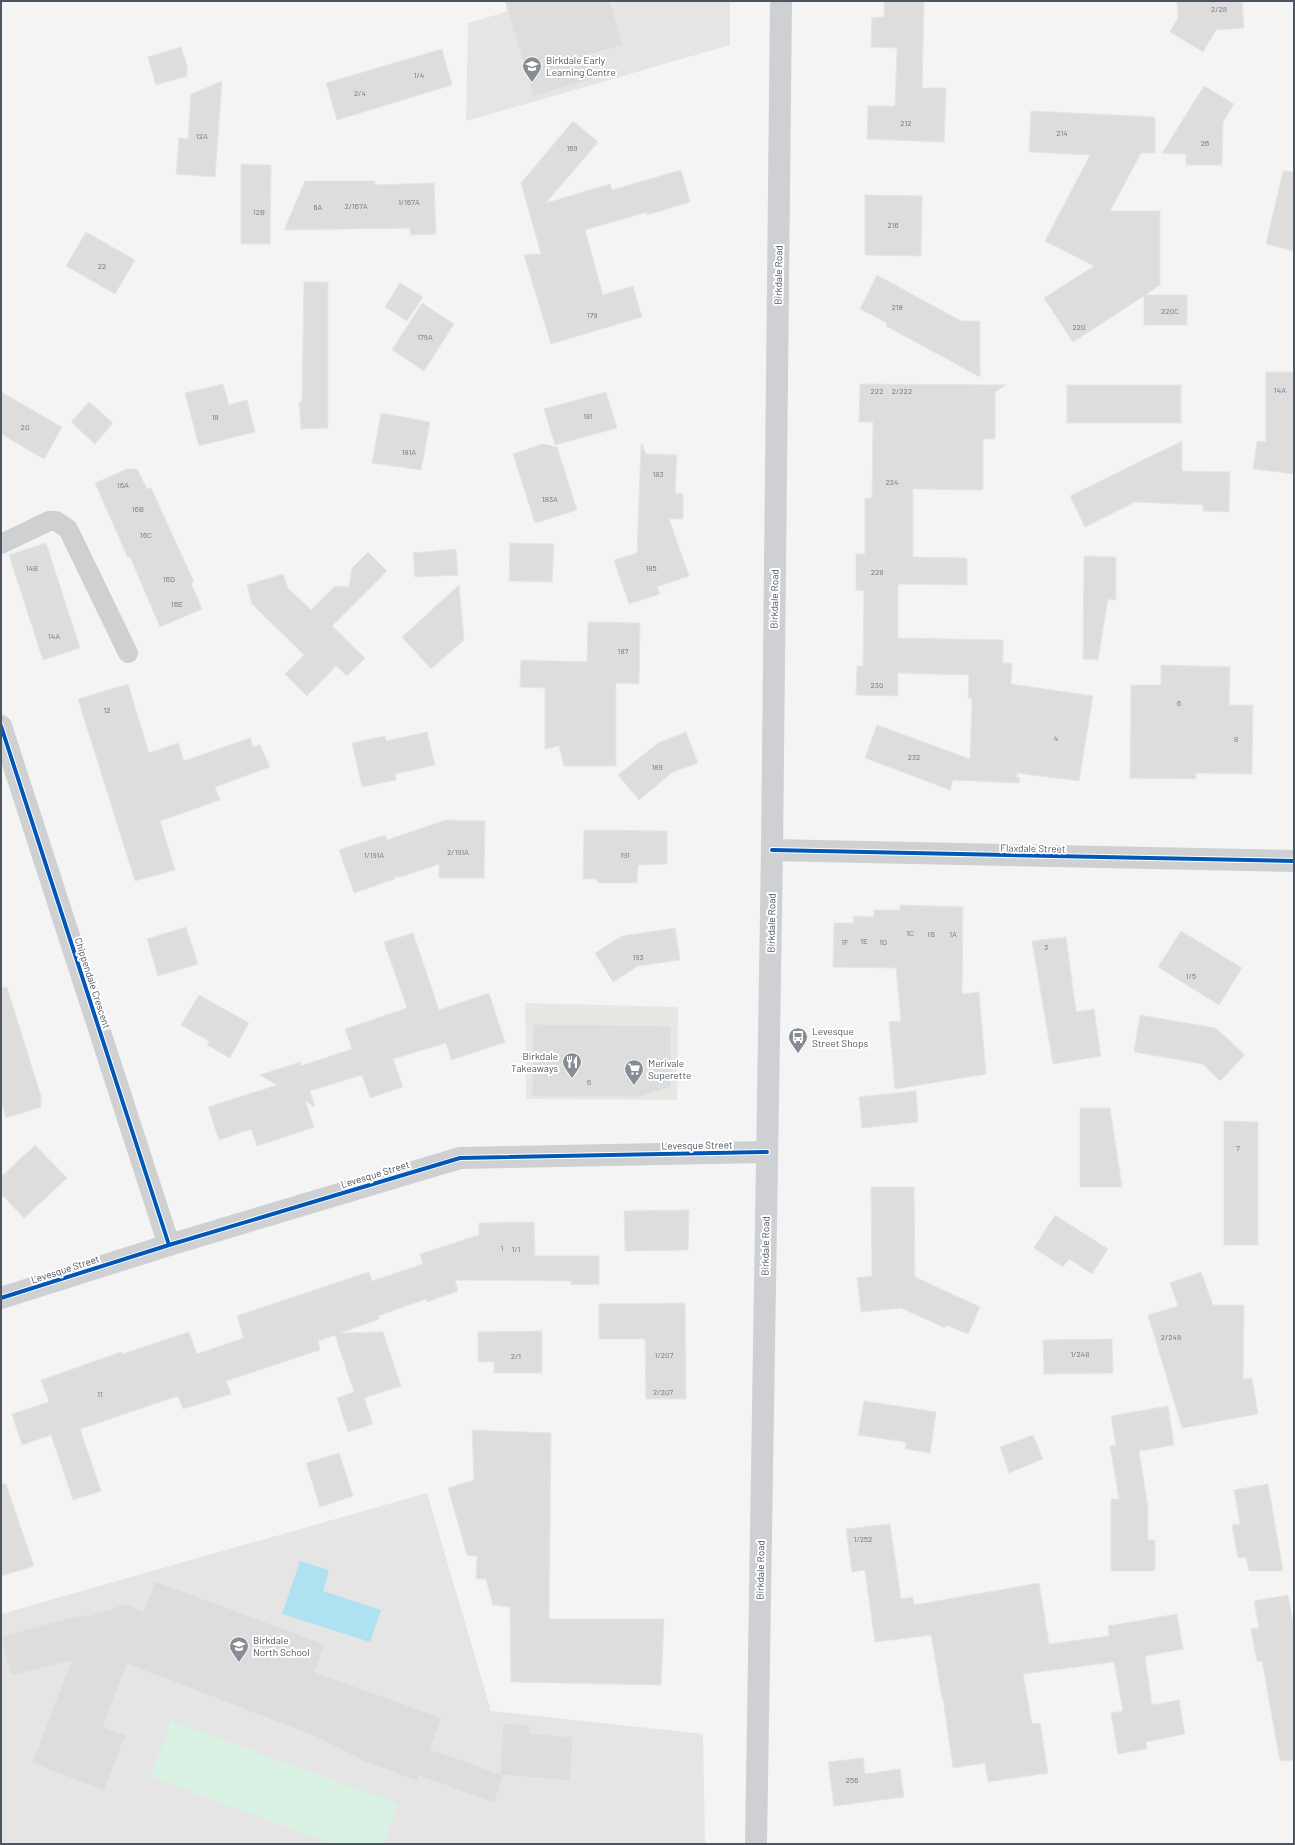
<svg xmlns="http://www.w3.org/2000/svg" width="1295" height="1845" viewBox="0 0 1295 1845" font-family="Barlow,sans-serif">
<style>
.commercial{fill:#e8e7e3}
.education{fill:#e6e5e6}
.green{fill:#d9f2e3}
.water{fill:#aee2f0}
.building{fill:#ddddde;stroke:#e5e6e7}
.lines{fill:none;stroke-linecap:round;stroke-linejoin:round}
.lane{stroke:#ced0d2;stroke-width:20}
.street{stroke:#ced0d2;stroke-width:22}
.secondary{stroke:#ced0d4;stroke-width:22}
.cycleway-casing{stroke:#fff;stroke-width:6}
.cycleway{stroke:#0057b8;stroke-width:4}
.labels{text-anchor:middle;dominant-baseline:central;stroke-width:4;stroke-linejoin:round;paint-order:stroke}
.number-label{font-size:8px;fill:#707881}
.poi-label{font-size:10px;fill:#4a5661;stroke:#fff;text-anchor:start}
.street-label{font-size:10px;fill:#4a5661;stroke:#fff}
</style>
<rect width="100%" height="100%" fill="#f4f4f4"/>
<polygon class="commercial" points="525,1003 678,1007 677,1100 526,1099"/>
<g class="education">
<polygon points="543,1 730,1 730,45 466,121 468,23"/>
<polygon points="427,1493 491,1711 703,1734 705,1844 1,1844 1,1614"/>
</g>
<polygon class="green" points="171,1721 398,1804 384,1844 333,1844 151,1777"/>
<polygon class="water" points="300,1561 329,1570 323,1591 381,1610 370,1642 282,1614"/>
<g class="building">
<polygon points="505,1 610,1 623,45 585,56 592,79 533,97"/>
<polygon points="884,1 924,1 922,88 946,88 944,142 867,139 868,106 895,106 897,48 871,47 872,18 884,17"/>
<polygon points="1177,1 1242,1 1244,28 1216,30 1203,52 1170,32 1178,18"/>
<polygon points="181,47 187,65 187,76 156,85 148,57"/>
<polygon points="442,49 452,85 337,120 326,83"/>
<polygon points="222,81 215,177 176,174 179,138 188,139 191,94"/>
<polygon points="1204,86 1234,104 1223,122 1222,165 1186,165 1186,154 1162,153"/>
<polygon points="1031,111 1155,117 1155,153 1141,153 1110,211 1160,211 1160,285 1145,295 1187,295 1187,325 1144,325 1144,296 1073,342 1044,298 1094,266 1045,241 1090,155 1029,152"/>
<polygon points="573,121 598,142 546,203 610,184 612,190 681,170 690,202 647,215 647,212 585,230 603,295 633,286 642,317 551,344 524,255 541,254 521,183"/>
<polygon points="241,164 271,165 270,244 241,244"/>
<polygon points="1283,171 1294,172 1294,251 1266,244"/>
<polygon points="305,181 375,181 375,185 434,183 436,234 410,235 410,228 284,230"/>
<polygon points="865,195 922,196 921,256 865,255"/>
<polygon points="86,232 135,260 115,294 66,266"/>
<polygon points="877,275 961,321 980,321 980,377 886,326 887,323 860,309"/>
<polygon points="304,282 328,282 328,428 301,429 299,402 302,402"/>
<polygon points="400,283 423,297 407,321 385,307"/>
<polygon points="422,303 454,324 424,371 392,350"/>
<polygon points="1266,372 1294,372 1294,474 1253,469 1257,441 1266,442"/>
<polygon points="223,384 229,405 247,400 255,432 199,446 185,393"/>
<polygon points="860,384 1006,385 995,392 995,439 983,439 983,490 913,489 913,557 967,558 967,585 898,584 898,638 1003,640 1003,663 1012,663 1011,684 1093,696 1079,781 1017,773 1017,777 1020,778 1019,783 953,780 950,790 865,758 877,725 970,759 972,699 968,698 969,675 898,673 898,696 856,695 857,666 863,666 864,591 856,590 856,554 865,554 865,498 872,498 873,422 859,422"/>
<rect x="1067" y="385" width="114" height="38"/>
<polygon points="1,392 62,427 44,459 1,434"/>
<polygon points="606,392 617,428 555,445 544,409"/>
<polygon points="89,402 113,423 95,444 71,422"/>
<polygon points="381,413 430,422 421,470 372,463"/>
<polygon points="1182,441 1182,471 1230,472 1229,512 1203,511 1203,505 1135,502 1085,527 1070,496"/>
<polygon points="543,444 557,447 577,510 535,523 513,454"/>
<polygon points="642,444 646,454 677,455 675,493 683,494 683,519 669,519 689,576 657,587 660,594 629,604 614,560 637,553 641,445"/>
<polygon points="127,469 137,469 147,489 151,488 194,582 191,583 202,609 160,627 130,557 128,558 95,483"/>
<polygon points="46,543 80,648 43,660 9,555"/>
<polygon points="510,543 554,544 552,582 509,581"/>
<polygon points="456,549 458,575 415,577 413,553"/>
<polygon points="368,552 387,571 332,626 365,658 347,676 336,666 307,696 285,674 304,655 252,604 247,585 283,574 288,588 311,610 335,586 349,587 352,568"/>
<polygon points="1084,556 1116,557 1116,600 1108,599 1098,660 1083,659"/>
<polygon points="459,585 464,640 431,669 402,637"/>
<polygon points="588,622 640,623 639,684 616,683 616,766 564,766 559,746 545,749 545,688 520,687 521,660 587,662"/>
<polygon points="1161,665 1230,667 1229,705 1253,705 1252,774 1196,773 1196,779 1130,778 1131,685 1161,685"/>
<polygon points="128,684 149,753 178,743 184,761 250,738 253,747 260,745 270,767 215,787 220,800 160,821 175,870 135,881 78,699"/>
<polygon points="427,732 435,765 395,774 396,780 362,787 352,743 385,736 386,741"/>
<polygon points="686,732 698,763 673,772 639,800 618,775 658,743"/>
<polygon points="446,820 485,821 484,878 439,878 439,864 400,877 394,877 395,879 354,893 339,850 385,835 387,840"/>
<polygon points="584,830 667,831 667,864 638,865 637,883 598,883 597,879 583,879"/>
<polygon points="900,905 963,907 962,994 979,992 986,1074 895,1089 889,1022 901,1021 896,968 833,967 834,923 854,923 853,916 874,917 874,910 900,910"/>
<polygon points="186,927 198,964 158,976 147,939"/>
<polygon points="675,928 680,960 638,966 613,982 595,953 622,936"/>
<polygon points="1181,931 1242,968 1219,1005 1158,967"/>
<polygon points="413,933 439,1010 489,993 505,1042 451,1060 446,1043 393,1059 403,1087 370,1098 362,1075 310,1091 315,1107 305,1101 314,1127 257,1146 251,1129 219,1140 208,1107 277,1085 260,1075 300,1062 301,1066 352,1049 345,1029 407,1008 384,942"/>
<polygon points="1066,937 1076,1012 1094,1009 1101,1056 1053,1064 1032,941"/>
<polygon points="7,987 41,1096 41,1107 6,1118 1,1100 1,988"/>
<polygon points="199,995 249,1023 230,1058 207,1045 209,1041 181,1025"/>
<polygon points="1140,1015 1216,1028 1245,1055 1220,1081 1203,1064 1134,1052"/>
<polygon points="533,1024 671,1026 671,1087 639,1097 532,1096"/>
<polygon points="916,1091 918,1122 862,1128 859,1097"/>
<polygon points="1080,1108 1110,1108 1122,1187 1080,1187"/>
<polygon points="1224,1121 1258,1122 1258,1245 1224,1245"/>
<polygon points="35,1145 67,1178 24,1218 1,1194 1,1177"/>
<polygon points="871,1187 914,1187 915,1277 980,1307 968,1334 946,1325 945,1328 901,1308 861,1312 857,1278 872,1276"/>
<polygon points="689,1210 688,1250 625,1251 624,1211"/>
<polygon points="1055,1215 1108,1249 1092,1274 1069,1259 1063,1267 1034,1248"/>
<polygon points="534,1222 535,1256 599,1256 599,1284 571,1285 571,1281 455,1280 458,1291 427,1302 426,1299 378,1316 379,1319 340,1333 383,1332 401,1386 364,1398 373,1424 348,1432 337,1398 354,1392 335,1335 318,1341 320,1350 226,1381 231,1394 183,1409 178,1396 80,1429 101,1491 73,1500 51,1435 22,1445 12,1414 49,1402 41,1380 121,1352 122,1354 189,1332 197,1354 244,1338 237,1316 369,1272 372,1281 423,1264 420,1254 479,1235 479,1223"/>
<polygon points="1201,1272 1213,1305 1244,1305 1243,1379 1252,1378 1258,1414 1182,1428 1148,1315 1178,1306 1170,1283"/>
<polygon points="685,1303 686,1399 646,1399 645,1339 599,1339 599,1304"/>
<polygon points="542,1331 542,1373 494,1373 494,1362 478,1362 478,1332"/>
<polygon points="1112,1339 1113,1373 1044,1374 1043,1340"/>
<polygon points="864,1401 936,1412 930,1453 905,1449 906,1442 858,1435"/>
<polygon points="1168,1406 1174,1445 1139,1451 1148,1508 1148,1540 1155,1540 1155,1571 1111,1571 1111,1499 1119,1499 1110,1446 1116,1445 1111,1416"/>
<polygon points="472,1430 551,1433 549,1619 664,1619 661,1685 511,1682 510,1607 493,1605 486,1579 476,1579 477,1556 467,1555 448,1488 474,1480"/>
<polygon points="1033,1435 1043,1459 1009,1473 1000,1447"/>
<polygon points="339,1453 353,1496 320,1507 306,1463"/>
<polygon points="1,1484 6,1484 34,1566 1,1576"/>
<polygon points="1268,1484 1283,1571 1249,1571 1246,1557 1238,1558 1232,1525 1240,1524 1234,1490"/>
<polygon points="890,1524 901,1599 913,1597 914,1605 1039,1583 1049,1644 1109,1636 1108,1626 1177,1614 1183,1649 1145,1656 1152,1705 1179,1700 1185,1734 1146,1742 1147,1749 1118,1754 1111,1713 1123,1711 1114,1662 1023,1674 1032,1724 1040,1723 1048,1773 988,1782 985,1763 953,1768 943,1699 942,1699 931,1635 875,1642 865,1570 852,1572 846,1529"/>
<polygon points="155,1581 325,1644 315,1672 442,1718 430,1749 500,1774 503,1723 530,1725 529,1733 573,1737 570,1781 504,1775 494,1803 419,1776 417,1781 365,1762 316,1737 127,1664 103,1727 126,1735 104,1791 32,1763 71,1661 11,1676 1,1636 85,1614 85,1617 125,1604 144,1611"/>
<polygon points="1288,1595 1294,1628 1294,1760 1280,1761 1262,1661 1257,1662 1251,1629 1259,1628 1254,1601"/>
<polygon points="863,1758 865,1774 900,1769 904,1797 834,1806 828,1762"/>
</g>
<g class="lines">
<polyline class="lane" points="1,544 49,521 56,521 68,529 128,653"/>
<g class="street">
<polyline points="1,726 169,1245"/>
<polyline points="772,850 1294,861"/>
<polyline points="1,1298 169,1245 460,1158 767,1152"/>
</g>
<polyline class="secondary" points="756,1844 772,850 781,1"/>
<defs>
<g id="cycleway">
<polyline points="1,726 169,1245"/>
<polyline points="772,850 1294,861"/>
<polyline points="1,1298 169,1245 460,1158 767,1152"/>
</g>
</defs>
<use href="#cycleway" class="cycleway-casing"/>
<use href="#cycleway" class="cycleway"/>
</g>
<defs>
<symbol id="school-pin" viewBox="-11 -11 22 30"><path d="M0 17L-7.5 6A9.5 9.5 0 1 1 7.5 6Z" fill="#868d94" stroke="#fff"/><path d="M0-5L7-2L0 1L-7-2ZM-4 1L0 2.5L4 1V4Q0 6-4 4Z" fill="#fff"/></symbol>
<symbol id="bus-pin" viewBox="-11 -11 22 30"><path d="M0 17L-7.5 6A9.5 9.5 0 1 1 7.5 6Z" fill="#868d94" stroke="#fff"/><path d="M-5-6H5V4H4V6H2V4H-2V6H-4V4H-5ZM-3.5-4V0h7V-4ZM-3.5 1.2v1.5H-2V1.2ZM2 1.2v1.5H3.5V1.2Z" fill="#fff"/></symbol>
<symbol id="restaurant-pin" viewBox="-11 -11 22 30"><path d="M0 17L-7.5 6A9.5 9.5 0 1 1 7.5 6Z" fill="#868d94" stroke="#fff"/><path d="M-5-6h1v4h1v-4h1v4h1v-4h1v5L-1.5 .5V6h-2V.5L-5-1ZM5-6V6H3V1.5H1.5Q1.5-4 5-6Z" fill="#fff"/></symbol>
<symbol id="supermarket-pin" viewBox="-11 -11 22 30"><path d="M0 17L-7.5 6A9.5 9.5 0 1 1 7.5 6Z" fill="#868d94" stroke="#fff"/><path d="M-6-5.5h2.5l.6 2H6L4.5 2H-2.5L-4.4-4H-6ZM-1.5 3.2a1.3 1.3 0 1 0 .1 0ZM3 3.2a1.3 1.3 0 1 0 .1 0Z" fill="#fff"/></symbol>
</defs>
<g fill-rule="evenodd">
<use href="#school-pin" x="521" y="55" width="22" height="30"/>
<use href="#bus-pin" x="787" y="1026" width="22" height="30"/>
<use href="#restaurant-pin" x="561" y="1051" width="22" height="30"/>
<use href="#supermarket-pin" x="623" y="1058" width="22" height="30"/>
<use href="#school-pin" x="228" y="1635" width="22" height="30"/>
</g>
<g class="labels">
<g class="number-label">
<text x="1219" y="9">2/28</text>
<text x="419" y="75">1/4</text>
<text x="360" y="93">2/4</text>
<text x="906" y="123">212</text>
<text x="1062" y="133">214</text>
<text x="202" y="136">12A</text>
<text x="1205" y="143">26</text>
<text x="572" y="148">169</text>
<text x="409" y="202">1/167A</text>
<text x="356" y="206">2/167A</text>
<text x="318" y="207">6A</text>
<text x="259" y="212">12B</text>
<text x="893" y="225">216</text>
<text x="102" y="266">22</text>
<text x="897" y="307">218</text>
<text x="1170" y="311">220C</text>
<text x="592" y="315">179</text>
<text x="1079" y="327">220</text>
<text x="425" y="337">179A</text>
<text x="1280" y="390">14A</text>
<text x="877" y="391">222</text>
<text x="902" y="391">2/222</text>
<text x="588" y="416">181</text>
<text x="215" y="417">18</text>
<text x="25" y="427">20</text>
<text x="409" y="452">181A</text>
<text x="658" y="474">183</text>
<text x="892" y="482">224</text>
<text x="123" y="485">16A</text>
<text x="550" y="499">183A</text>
<text x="138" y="509">16B</text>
<text x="146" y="535">16C</text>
<text x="32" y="568">14B</text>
<text x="651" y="568">185</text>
<text x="877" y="572">228</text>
<text x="169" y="579">16D</text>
<text x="177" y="604">16E</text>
<text x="54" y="636">14A</text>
<text x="623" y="651">187</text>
<text x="877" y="685">230</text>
<text x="1179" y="703">6</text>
<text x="107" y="710">12</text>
<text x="1056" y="738">4</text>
<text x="1236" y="739">8</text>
<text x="914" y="757">232</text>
<text x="657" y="767">189</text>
<text x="458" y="852">2/191A</text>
<text x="374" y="855">1/191A</text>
<text x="625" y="855">191</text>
<text x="910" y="933">1C</text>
<text x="931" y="934">1B</text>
<text x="953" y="934">1A</text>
<text x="864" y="941">1E</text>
<text x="845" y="942">1F</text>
<text x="883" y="942">1D</text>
<text x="1046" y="947">3</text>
<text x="638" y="957">193</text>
<text x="1191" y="976">1/5</text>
<text x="589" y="1082">6</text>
<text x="1238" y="1148">7</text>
<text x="502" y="1248">1</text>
<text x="516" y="1249">1/1</text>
<text x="1171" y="1337">2/248</text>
<text x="1080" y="1354">1/248</text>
<text x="664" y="1355">1/207</text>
<text x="516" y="1356">2/1</text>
<text x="663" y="1392">2/207</text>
<text x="100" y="1394">11</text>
<text x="863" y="1539">1/252</text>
<text x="852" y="1780">256</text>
</g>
<g class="poi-label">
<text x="546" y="60">Birkdale Early<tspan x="546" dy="12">Learning Centre</tspan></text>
<text x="812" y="1031">Levesque<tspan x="812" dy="12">Street Shops</tspan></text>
<text x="558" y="1056" text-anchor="end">Birkdale<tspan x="558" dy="12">Takeaways</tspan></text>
<text x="648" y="1063">Merivale<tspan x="648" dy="12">Superette</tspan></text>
<text x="253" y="1640">Birkdale<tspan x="253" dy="12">North School</tspan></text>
</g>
<g class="street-label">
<text transform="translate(778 275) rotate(-89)">Birkdale Road</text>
<text transform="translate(774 599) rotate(-89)">Birkdale Road</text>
<text transform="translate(1033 848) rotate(1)">Flaxdale Street</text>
<text transform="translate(771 923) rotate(-89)">Birkdale Road</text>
<text transform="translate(93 983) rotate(72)">Chippendale Crescent</text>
<text transform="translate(697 1145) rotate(-1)">Levesque Street</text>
<text transform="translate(375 1174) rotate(-17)">Levesque Street</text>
<text transform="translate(765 1246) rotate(-89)">Birkdale Road</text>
<text transform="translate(65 1269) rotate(-18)">Levesque Street</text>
<text transform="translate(760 1570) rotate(-89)">Birkdale Road</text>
</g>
</g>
<rect width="1295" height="1845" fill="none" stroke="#4a5661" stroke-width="4"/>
</svg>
